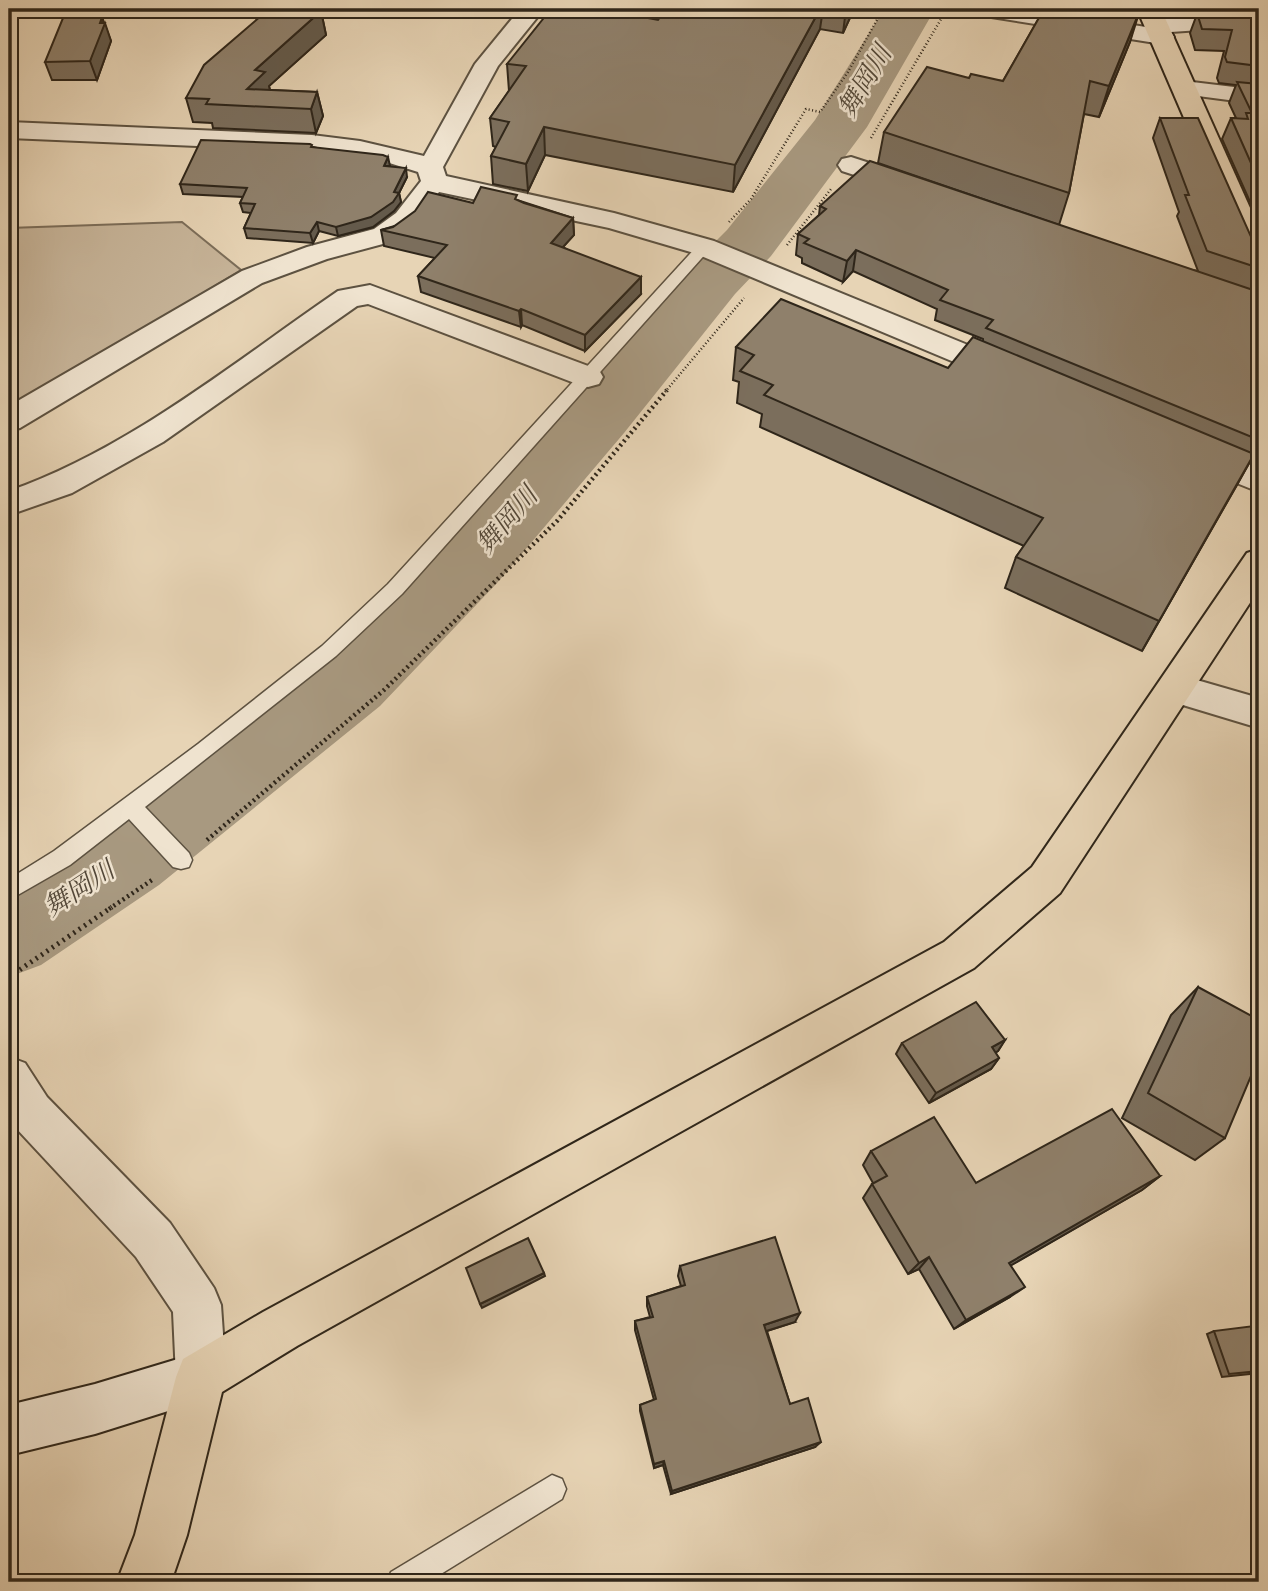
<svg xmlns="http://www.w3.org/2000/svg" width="1268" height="1591" viewBox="0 0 1268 1591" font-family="Vollkorn,'Noto Serif JP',serif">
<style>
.green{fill:#c8b69b;stroke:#7c6e5a;stroke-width:2}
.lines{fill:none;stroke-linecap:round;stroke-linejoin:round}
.river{fill:#a89980;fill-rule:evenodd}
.lane-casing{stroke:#5d5241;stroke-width:3}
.street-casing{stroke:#5d5241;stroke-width:4}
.secondary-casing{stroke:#2f261a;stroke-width:4}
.primary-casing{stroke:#2f261a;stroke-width:4}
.path-far2{stroke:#2f261a;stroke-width:2.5;stroke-dasharray:1 2.5;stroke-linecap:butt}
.path-far1{stroke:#2f261a;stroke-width:4.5;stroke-dasharray:2 3.5;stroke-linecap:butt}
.path{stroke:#2f261a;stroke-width:5;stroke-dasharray:2 4.5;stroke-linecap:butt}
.lane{fill:#efe3cf;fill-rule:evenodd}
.street{fill:#efe3cf;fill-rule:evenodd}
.secondary{fill:#efe3cf;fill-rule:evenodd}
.primary{fill:#e7d4b5;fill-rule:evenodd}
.wall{fill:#7b6e5c;stroke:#2f261a;stroke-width:2}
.shaded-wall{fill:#645a4b;stroke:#2f261a;stroke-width:2}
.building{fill:#8f806b;stroke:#2f261a;stroke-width:2}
.labels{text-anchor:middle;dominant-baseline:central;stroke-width:5;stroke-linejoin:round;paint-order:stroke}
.water-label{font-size:26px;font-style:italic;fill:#534839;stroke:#efe3cf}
</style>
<rect width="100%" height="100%" fill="#e7d4b5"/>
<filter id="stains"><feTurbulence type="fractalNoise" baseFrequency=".00286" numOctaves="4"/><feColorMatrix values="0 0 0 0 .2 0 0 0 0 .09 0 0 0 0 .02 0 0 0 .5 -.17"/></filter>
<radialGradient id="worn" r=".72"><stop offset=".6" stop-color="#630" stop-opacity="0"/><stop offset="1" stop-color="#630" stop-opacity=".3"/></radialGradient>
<polygon class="green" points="182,222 241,270 9,410 9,228"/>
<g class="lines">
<polygon class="river" points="884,9 935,9 867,127 771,256 735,294 624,433 497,583 380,706 159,885 41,965 9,977 9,887 97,831 324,662 445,543 576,399 691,266 727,230 815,120"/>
<defs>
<g id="lane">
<polygon points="704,242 712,247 709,250 402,594 336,656 145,807 189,853 192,860 189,867 181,869 173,867 129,819 70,865 9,900 9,879 54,851 198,744 322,646 388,584 699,244"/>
<polygon points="552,1475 562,1479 566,1489 562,1499 428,1582 387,1582 391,1572"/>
</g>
<g id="street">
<polygon points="520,9 544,9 498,66 443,167 446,176 614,213 714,241 1019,366 1023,373 1019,380 1008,383 997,380 694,253 609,228 439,192 416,225 394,241 327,259 262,283 20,428 9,431 9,406 242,271 307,247 374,229 396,213 421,181 418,172 383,161 312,151 9,138 9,122 312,135 360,141 424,156 475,64"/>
<polygon points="973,9 1028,9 1146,27 1149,21 1157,19 1259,12 1259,26 1171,32 1174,37 1170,42 1162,44 985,16 977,14"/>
<polygon points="1184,81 1259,90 1259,104 1175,93 1172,88 1175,83"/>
<polygon points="851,157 919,179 923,185 919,191 910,193 842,171 838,165 842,159"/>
<path d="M370,285L599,370L603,377L599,384L588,387L577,384L368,304L357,306L163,442L72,493L9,515V491C129,449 233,363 338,291Z"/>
<polygon points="1195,443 1259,467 1259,492 1184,462 1179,454 1184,446"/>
<polygon points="1176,674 1259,698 1259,728 1163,699 1158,689 1163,679"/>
<polygon points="9,1057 25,1063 47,1097 170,1223 214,1288 221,1305 226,1377 219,1395 201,1402 183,1395 176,1377 173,1312 136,1257 15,1127 9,1117"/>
</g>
<polygon id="secondary" points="201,1352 219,1359 226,1377 219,1395 95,1434 9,1455 9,1405 95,1384"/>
<g id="primary">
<polygon points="1137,9 1161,9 1259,228 1259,268 1249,265 1245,259"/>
<polygon points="1259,549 1259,589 1060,893 974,968 297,1346 222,1392 187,1535 171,1582 117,1582 135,1535 176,1377 183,1359 263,1312 944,942 1032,867 1247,553"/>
</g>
</defs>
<use href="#lane" class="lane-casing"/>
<use href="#street" class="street-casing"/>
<use href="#secondary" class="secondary-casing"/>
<use href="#primary" class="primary-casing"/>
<g class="path-far2">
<polyline points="871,138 947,9"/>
<polyline points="729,222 751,199 806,109 820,112 848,72 883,9"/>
<polyline points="787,245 831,189"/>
<polyline points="665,392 744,298"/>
</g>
<g class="path-far1">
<polyline points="207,840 384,690 557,521 667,390"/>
<polyline points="109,909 152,880"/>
</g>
<polyline class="path" points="9,977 112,907"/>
<use href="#lane" class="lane"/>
<use href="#street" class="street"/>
<use href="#secondary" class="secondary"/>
<use href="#primary" class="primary"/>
</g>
<g class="wall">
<polygon points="760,9 854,9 843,33 820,29 733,192 545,155 528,191 493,184 491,156 496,147 493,146 490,118 509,91 507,64 658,20"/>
<polygon points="1044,9 1137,9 1130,42 1099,117 1084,114 1069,193 1059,225 878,163 884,132 969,78 1003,81"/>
<polygon points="1182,9 1259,9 1259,222 1222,139 1231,118 1236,118 1229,103 1236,85 1219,83 1217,78 1224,51 1195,50 1190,33 1197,14 1184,15"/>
<polygon points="321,11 326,35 269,86 270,90 317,92 323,116 316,133 213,128 212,123 193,122 186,98"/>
<polygon points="102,17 111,41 97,80 52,80 45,62"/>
<polygon points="1160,118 1252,239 1259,247 1259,446 1142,651 1005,588 1016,557 1024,546 760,427 762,414 737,403 739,382 733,380 736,347 948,368 983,342 983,339 935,320 937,309 853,271 843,282 802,263 802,258 796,255 798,234 819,215 820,206 1198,271 1177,216 1179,212 1153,138"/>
<polygon points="313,147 390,166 407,177 399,193 401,202 394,211 373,227 338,236 319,231 313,243 247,238 244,228 251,213 243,212 240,203 243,197 183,194 180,184"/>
<polygon points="517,200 573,218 574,235 563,247 641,294 585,351 522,325 521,327 421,292 418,276 435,258 384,246 381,230 473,203"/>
<polygon points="1198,987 1225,1138 1195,1160 1122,1118 1171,1015"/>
<polygon points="1005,1040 998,1051 995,1053 999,1058 991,1069 929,1103 896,1054 902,1043"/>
<polygon points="871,1151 976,1183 1160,1176 1142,1190 1011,1265 1010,1297 954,1329 919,1269 908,1274 863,1198 872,1184 873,1183 863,1165"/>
<polygon points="680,1266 795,1322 767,1331 790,1404 815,1447 671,1494 663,1465 654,1468 640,1411 640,1405 654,1400 635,1330 635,1321 650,1317 647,1306 647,1297 681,1286 678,1276"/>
<polygon points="1214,1331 1259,1341 1259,1373 1222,1377 1207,1334"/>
</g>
<g class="shaded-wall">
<polygon points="820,9 823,9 820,29 733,192 735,165"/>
<polygon points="846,9 854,9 843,33"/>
<polygon points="1140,10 1130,42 1099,117 1109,86"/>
<polygon points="321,11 326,35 269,86 271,96 247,89 255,70"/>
<polygon points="102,17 104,25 105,23 111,41 97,80 90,61"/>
<polygon points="317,92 323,116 316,133 311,109"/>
<polygon points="544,127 545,155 528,191 526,164"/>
<polygon points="388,157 390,166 384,166"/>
<polygon points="406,168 407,177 399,193 401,202 394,211 373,227 338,236 336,227 394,192"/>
<polygon points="573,218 574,235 552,259 551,243"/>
<polygon points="317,222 319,231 313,243 310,233"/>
<polygon points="856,250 853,271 843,282 847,261"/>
<polygon points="641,277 641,294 585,351 585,335"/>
<polygon points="521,309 522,325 521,327 519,311"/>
<polygon points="1254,454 1237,485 1142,651 1159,621"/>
<polygon points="1005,1040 998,1051 984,1059 992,1047"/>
<polygon points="999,1058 991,1069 929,1103 936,1093"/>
<polygon points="1160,1176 1142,1190 996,1274 1009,1263"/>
<polygon points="929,1257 919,1269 908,1274 919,1263"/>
<polygon points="544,1273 545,1276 482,1308 480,1304"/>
<polygon points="1025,1287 1010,1297 954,1329 966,1320"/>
<polygon points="800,1313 795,1322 760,1333 764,1325"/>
<polygon points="821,1442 815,1447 671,1494 672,1491"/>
<polygon points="664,1461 663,1465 654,1468 654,1464"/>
</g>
<g class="building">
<polygon points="269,9 311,9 321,11 255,70 265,72 247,89 317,92 311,109 206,104 209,99 186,98 204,65"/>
<polygon points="551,9 600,9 658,20 666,9 759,10 760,9 820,9 735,165 544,127 526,164 491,156 509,122 490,118 526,66 507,64"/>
<polygon points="1044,9 1130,9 1140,10 1109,86 1090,81 1069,193 884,132 927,67 969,78 971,74 1003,81"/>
<polygon points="1259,9 1259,66 1227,62 1225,57 1232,30 1202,29 1197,13"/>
<polygon points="102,17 100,23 105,23 90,61 45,62 63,18"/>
<polygon points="1237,82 1259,84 1259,181 1231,118 1248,119 1246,113 1252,113"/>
<polygon points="1160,118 1198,118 1252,239 1259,247 1259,268 1207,251 1185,195 1189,195"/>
<polygon points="201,140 310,144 312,145 311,147 383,155 388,157 384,166 406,168 394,192 399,193 393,202 371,217 336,227 317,222 310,233 244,228 255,204 240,203 247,188 180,184"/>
<polygon points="870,161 1259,292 1259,440 986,328 993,320 940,300 948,290 856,250 847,261 804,243 809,239 798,234 826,209 820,206"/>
<polygon points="481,187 517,195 515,199 524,203 573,218 551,243 641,277 585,335 521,309 519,311 418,276 447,245 381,230 393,227 415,211 428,192 473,203"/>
<polygon points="781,299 948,368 973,337 1254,454 1159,621 1016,557 1043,518 764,395 773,385 740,371 754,355 736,347"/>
<polygon points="1198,987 1259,1020 1259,1057 1225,1138 1148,1093"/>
<polygon points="976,1002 1005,1040 992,1047 999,1058 936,1093 902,1043"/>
<polygon points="1112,1109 1160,1176 1009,1263 1025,1287 966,1320 929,1257 919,1263 872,1184 887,1176 871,1151 934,1117 976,1183"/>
<polygon points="775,1237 800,1313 764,1325 790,1404 808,1398 821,1442 672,1491 664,1461 654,1464 640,1405 656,1399 635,1321 653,1317 647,1297 685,1285 680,1266"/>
<polygon points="528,1238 544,1273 480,1304 466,1268"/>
<polygon points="1254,1326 1259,1341 1259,1371 1229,1374 1214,1331"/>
</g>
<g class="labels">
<g class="water-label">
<text transform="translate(866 82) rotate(-59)">舞岡川</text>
<text transform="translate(508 521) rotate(-49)">舞岡川</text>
<text transform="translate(80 890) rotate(-33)">舞岡川</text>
</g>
</g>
<rect width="1268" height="1591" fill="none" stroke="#e7d4b5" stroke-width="35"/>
<rect x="10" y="10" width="1247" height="1570" fill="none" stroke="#2f261a" stroke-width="3.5"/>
<rect x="18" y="18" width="1233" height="1556" fill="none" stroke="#2f261a" stroke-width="2"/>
<rect width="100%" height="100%" filter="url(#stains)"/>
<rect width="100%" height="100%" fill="url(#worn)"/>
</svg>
